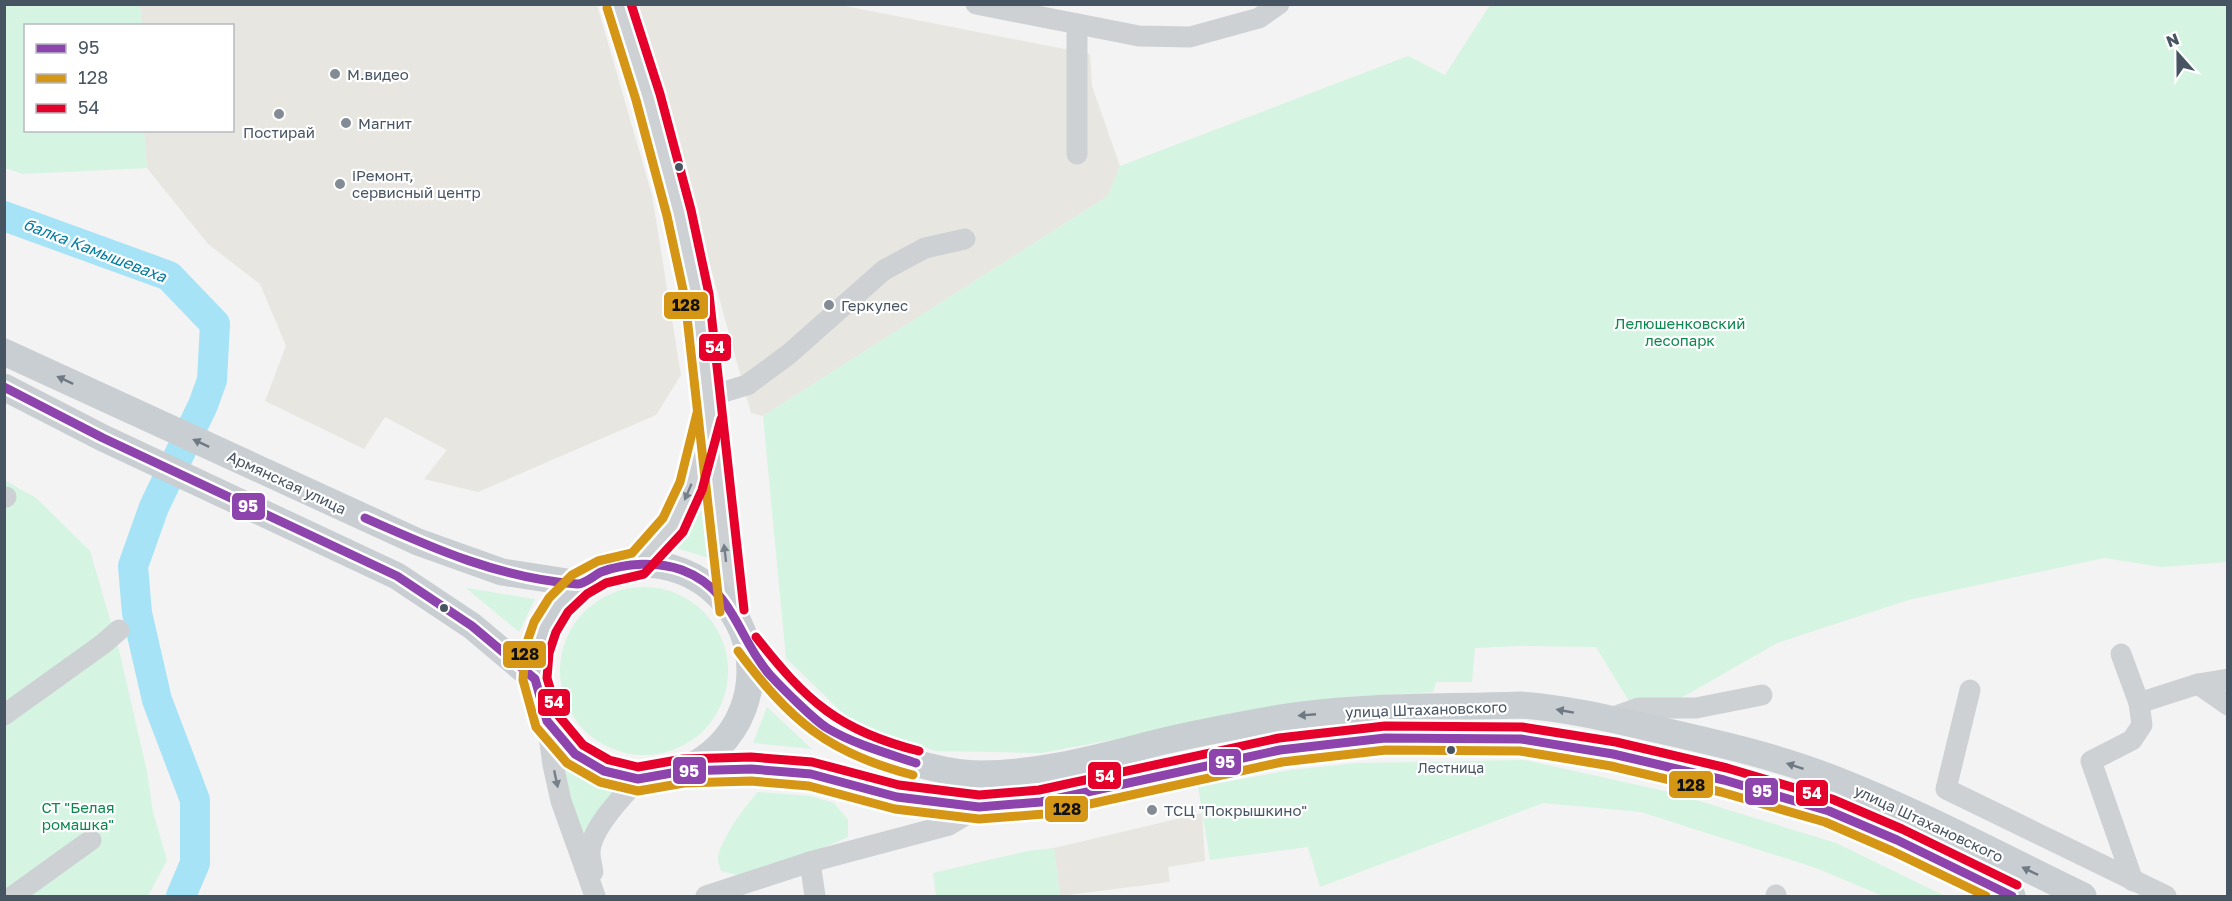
<svg xmlns="http://www.w3.org/2000/svg" width="2232" height="901" viewBox="0 0 2232 901" font-family="'Golos Text',sans-serif">
<style>
.commercial{fill:#e7e6e1}
.green{fill:#d5f4e2}
.lines{fill:none;stroke-linecap:round;stroke-linejoin:round}
.river{stroke:#a6e3f6;stroke-width:30}
.minor{stroke:#ced1d4;stroke-width:21}
.major{stroke:#c9ced2;stroke-width:27}
.bus-1-casing{stroke:#fff;stroke-width:14}
.bus-2-casing{stroke:#fff;stroke-width:14}
.bus-3-casing{stroke:#fff;stroke-width:14}
.bus-1{stroke:#8e44ad;stroke-width:9}
.bus-2{stroke:#d49614;stroke-width:9}
.bus-3{stroke:#e4002b;stroke-width:9}
.oneway{fill:#6e7984}
.oneway2{fill:#76808a}
.poi-dot{fill:#838c95;stroke:#fff;stroke-width:2}
.bus-dot{fill:#475462;stroke:#fff;stroke-width:2}
.labels{text-anchor:middle;dominant-baseline:central;stroke-width:4.5;stroke-linejoin:round;paint-order:stroke}
.bus-label{font-size:14px;fill:#475462;stroke:#fff}
.poi-label{font-size:15px;fill:#475462;stroke:#fff;text-anchor:start}
.park-label{font-size:15px;fill:#0c884e;stroke:#fff}
.street-label{font-size:15px;fill:#475462;stroke:#fff}
.water-label{font-size:16px;font-style:italic;fill:#037da2;stroke:#fff}
.line-badge{stroke:#fff;stroke-width:2}
.badge-label{font-size:16px;text-anchor:middle;font-weight:bold;fill:#fff}
.pale-badge-label{font-size:16px;text-anchor:middle;font-weight:bold;fill:#111}
</style>
<rect width="100%" height="100%" fill="#f3f3f3"/>
<g class="commercial">
<polygon points="140,5 597,5 652,195 681,375 656,415 478,492 424,479 447,450 385,417 364,449 265,401 286,346 260,284 208,244 147,168 144,131 232,130 232,26 142,25"/>
<polygon points="638,5 840,5 1090,54 1092,86 1120,166 1108,196 763,416 751,413"/>
<polygon points="1202,813 1205,861 1168,867 1170,882 1060,896 1054,848"/>
</g>
<g class="green">
<polygon points="5,4 140,5 142,25 26,26 26,130 144,131 147,168 23,174 5,168"/>
<polygon points="1490,5 2227,5 2227,562 2162,567 2104,558 1908,600 1777,643 1641,721 1596,647 1519,646 1475,648 1472,682 1436,682 1433,692 1343,697 1041,753 936,751 855,725 786,658 763,416 1108,196 1120,166 1408,56 1445,75"/>
<polygon points="4,480 36,498 90,551 119,650 147,772 153,812 167,860 148,896 5,896"/>
<polygon points="710,491 715,560 673,547"/>
<circle cx="644" cy="671" r="84"/>
<polygon points="466,588 535,599 519,632"/>
<polygon points="767,707 812,749 753,743"/>
<polygon points="1525,760 1673,793 1836,843 1945,896 1883,896 1816,868 1641,812 1543,803 1320,887 1308,847 1210,860 1198,787 1291,770 1357,763"/>
<polygon points="559,763 618,786 580,852"/>
<path d="M758,792L811,796L834,803L848,820V837L825,847L737,875L721,871C720,867 717,861 718,857C722,837 745,806 758,792Z"/>
<polygon points="1054,848 1060,896 936,896 933,873 1028,851"/>
</g>
<g class="lines">
<polyline class="river" points="4,216 169,276 215,324 212,380 203,405 154,507 133,566 137,613 157,700 195,800 195,863 181,896"/>
<g class="minor">
<polyline points="618,4 648,97 679,213 697,297 707,397 732,611"/>
<polyline points="976,4 1139,36 1190,37 1259,18 1279,4"/>
<polyline points="1077,24 1077,154"/>
<polyline points="707,397 747,385 789,354 884,270 925,248 965,239"/>
<polyline points="4,497 6,497"/>
<polyline points="638,564 673,525 691,486 706,428"/>
<polyline points="2121,654 2139,703"/>
<polyline points="2198,684 2228,705"/>
<polyline points="1970,690 1946,789 2166,896"/>
<polyline points="4,715 103,644 119,630"/>
<polyline points="1608,719 1639,708 1696,708 1762,695"/>
<polyline points="547,721 553,765 561,801 595,896"/>
<polyline points="810,862 815,896"/>
<path d="M593,872C592,866 590,859 590,853C590,829 623,796 638,779"/>
<polyline points="2133,881 2091,761 2132,740 2142,725 2139,703 2198,684 2228,679"/>
<polyline points="1776,895 1776,896"/>
<polyline points="13,896 91,840"/>
<polyline points="706,896 810,862 949,825 979,807"/>
</g>
<g class="major">
<polyline points="4,352 418,542 502,572 580,584"/>
<polyline points="4,387 103,438 397,576 472,626 535,679"/>
<circle cx="643" cy="671" r="107"/>
<path d="M747,644C770,674 794,705 825,727C841,737 862,744 879,751C911,762 946,774 981,774C1043,774 1104,756 1164,741C1202,732 1241,725 1280,718C1359,705 1440,708 1520,705C1565,708 1611,719 1655,729C1717,743 1780,757 1839,781C1923,814 2002,857 2083,896"/>
<polyline points="683,771 751,769 811,774 897,797 936,803 979,807 1041,802 1280,750 1385,738 1521,739 1613,754 1724,780 1829,811 1897,840 2012,896"/>
</g>
<defs>
<g id="bus-1">
<polyline points="4,387 103,438 397,576 472,626 535,679 547,721 575,754 604,771 638,779 683,771 751,769 811,774 897,797 979,807 1041,802 1280,750 1385,738 1521,739 1613,754 1724,780 1829,811 1897,840 2012,896"/>
<path d="M365,518C432,548 502,579 577,584C585,584 593,576 601,572C625,563 658,561 682,570C735,590 737,638 770,675C782,688 814,720 827,728C854,744 886,753 916,763"/>
</g>
<g id="bus-2">
<polyline points="607,8 636,100 667,216 685,299 720,612"/>
<polyline points="697,413 680,482 663,518 632,553 598,561 572,575 549,598 534,622 525,648 523,680 536,727 567,763 600,782 638,791 684,783 751,781 809,786 895,809 979,819 1044,814 1282,762 1386,750 1520,751 1611,766 1721,792 1825,822 1892,851 1986,896"/>
<path d="M738,651C790,720 827,753 913,775"/>
</g>
<g id="bus-3">
<polyline points="631,4 660,94 691,210 709,294 744,610"/>
<polyline points="721,419 702,490 683,532 644,574 606,583 587,594 568,612 556,632 549,653 547,678 558,715 583,745 609,760 638,767 683,759 751,757 812,762 899,785 979,795 1039,790 1279,738 1385,726 1522,727 1616,742 1727,768 1832,799 1902,829 2017,885"/>
<path d="M756,637C806,701 839,731 919,751"/>
</g>
</defs>
<use href="#bus-1" class="bus-1-casing"/>
<use href="#bus-2" class="bus-2-casing"/>
<use href="#bus-3" class="bus-3-casing"/>
<use href="#bus-1" class="bus-1"/>
<use href="#bus-2" class="bus-2"/>
<use href="#bus-3" class="bus-3"/>
</g>
<defs><path id="oneway-solid" d="M-6-.8H1V-3.2L6.5 0L1 3.2V.8H-6Z" transform="scale(1.5)"/></defs>
<g class="oneway">
<use href="#oneway-solid" transform="translate(65 380) rotate(-155)"/>
<use href="#oneway-solid" transform="translate(201 443) rotate(-155)"/>
<use href="#oneway-solid" transform="translate(1565 711) rotate(-170)"/>
<use href="#oneway-solid" transform="translate(1307 715) rotate(175)"/>
<use href="#oneway-solid" transform="translate(1795 766) rotate(-162)"/>
<use href="#oneway-solid" transform="translate(2030 871) rotate(-154)"/>
</g>
<g class="oneway2">
<use href="#oneway-solid" transform="translate(688 492) rotate(113)"/>
<use href="#oneway-solid" transform="translate(725 553) rotate(-97)"/>
<use href="#oneway-solid" transform="translate(556 779) rotate(78)"/>
</g>
<g class="poi-dot">
<circle cx="335" cy="74" r="6"/>
<circle cx="279" cy="114" r="6"/>
<circle cx="346" cy="123" r="6"/>
<circle cx="340" cy="184" r="6"/>
<circle cx="829" cy="305" r="6"/>
<circle cx="1152" cy="810" r="6"/>
</g>
<g class="bus-dot">
<circle cx="679" cy="167" r="5"/>
<circle cx="444" cy="608" r="5"/>
<circle cx="1451" cy="750" r="5"/>
</g>
<g class="labels">
<g class="bus-label">
<text x="1451" y="767">Лестница</text>
</g>
<g class="poi-label">
<text x="347" y="74">М.видео</text>
<text x="358" y="123">Магнит</text>
<text x="279" y="132" text-anchor="middle">Постирай</text>
<text x="352" y="175">iРемонт,<tspan x="352" dy="17">сервисный центр</tspan></text>
<text x="841" y="305">Геркулес</text>
<text x="1164" y="810">ТСЦ "Покрышкино"</text>
</g>
<g class="park-label">
<text x="1680" y="323">Лелюшенковский<tspan x="1680" dy="17">лесопарк</tspan></text>
<text x="78" y="807">СТ "Белая<tspan x="78" dy="17">ромашка"</tspan></text>
</g>
<g class="street-label">
<text transform="translate(287 482) rotate(25)">Армянская улица</text>
<text transform="translate(1426 709) rotate(-2)">улица Штахановского</text>
<text transform="translate(1929 823) rotate(25)">улица Штахановского</text>
</g>
<g class="water-label">
<text transform="translate(95 250) rotate(21)">балка Камышеваха</text>
</g>
</g>
<g class="line-badge">
<rect x="663" y="291" width="46" height="29" rx="6" fill="#d49614"/>
<rect x="698" y="333" width="34" height="29" rx="6" fill="#e4002b"/>
<rect x="231" y="492" width="35" height="29" rx="6" fill="#8e44ad"/>
<rect x="502" y="640" width="45" height="29" rx="6" fill="#d49614"/>
<rect x="537" y="688" width="34" height="29" rx="6" fill="#e4002b"/>
<rect x="1208" y="748" width="34" height="28" rx="6" fill="#8e44ad"/>
<rect x="672" y="756" width="35" height="29" rx="6" fill="#8e44ad"/>
<rect x="1087" y="761" width="35" height="29" rx="6" fill="#e4002b"/>
<rect x="1668" y="770" width="46" height="29" rx="6" fill="#d49614"/>
<rect x="1744" y="777" width="35" height="29" rx="6" fill="#8e44ad"/>
<rect x="1795" y="779" width="34" height="28" rx="6" fill="#e4002b"/>
<rect x="1044" y="795" width="45" height="28" rx="6" fill="#d49614"/>
</g>
<g class="badge-label">
<text x="715" y="353">54</text>
<text x="248" y="512">95</text>
<text x="554" y="708">54</text>
<text x="1225" y="768">95</text>
<text x="689" y="777">95</text>
<text x="1105" y="782">54</text>
<text x="1762" y="797">95</text>
<text x="1812" y="799">54</text>
</g>
<g class="pale-badge-label">
<text x="686" y="311">128</text>
<text x="525" y="660">128</text>
<text x="1691" y="791">128</text>
<text x="1067" y="815">128</text>
</g>
<rect width="2232" height="901" fill="none" stroke="#475462" stroke-width="12"/>
<rect x="24" y="24" width="210" height="108" fill="#ffffff" stroke="#b5bbc0" stroke-width="1.5"/>
<rect x="36" y="44" width="30" height="9" fill="#8e44ad" stroke="#b5bbc0" stroke-width="1.5"/>
<text x="78" y="54" font-size="18" fill="#475462">95</text>
<rect x="36" y="74" width="30" height="9" fill="#d49614" stroke="#b5bbc0" stroke-width="1.5"/>
<text x="78" y="84" font-size="18" fill="#475462">128</text>
<rect x="36" y="104" width="30" height="9" fill="#e4002b" stroke="#b5bbc0" stroke-width="1.5"/>
<text x="78" y="114" font-size="18" fill="#475462">54</text>
<g transform="translate(2178 54) rotate(339)" stroke="#ffffff" stroke-width="4.5" paint-order="stroke">
<path d="M0-4.5L10 22L0 15L-10 22Z" fill="#475462"/>
<text y="-9" font-size="16" font-weight="bold" text-anchor="middle" fill="#475462">N</text>
</g>
</svg>
